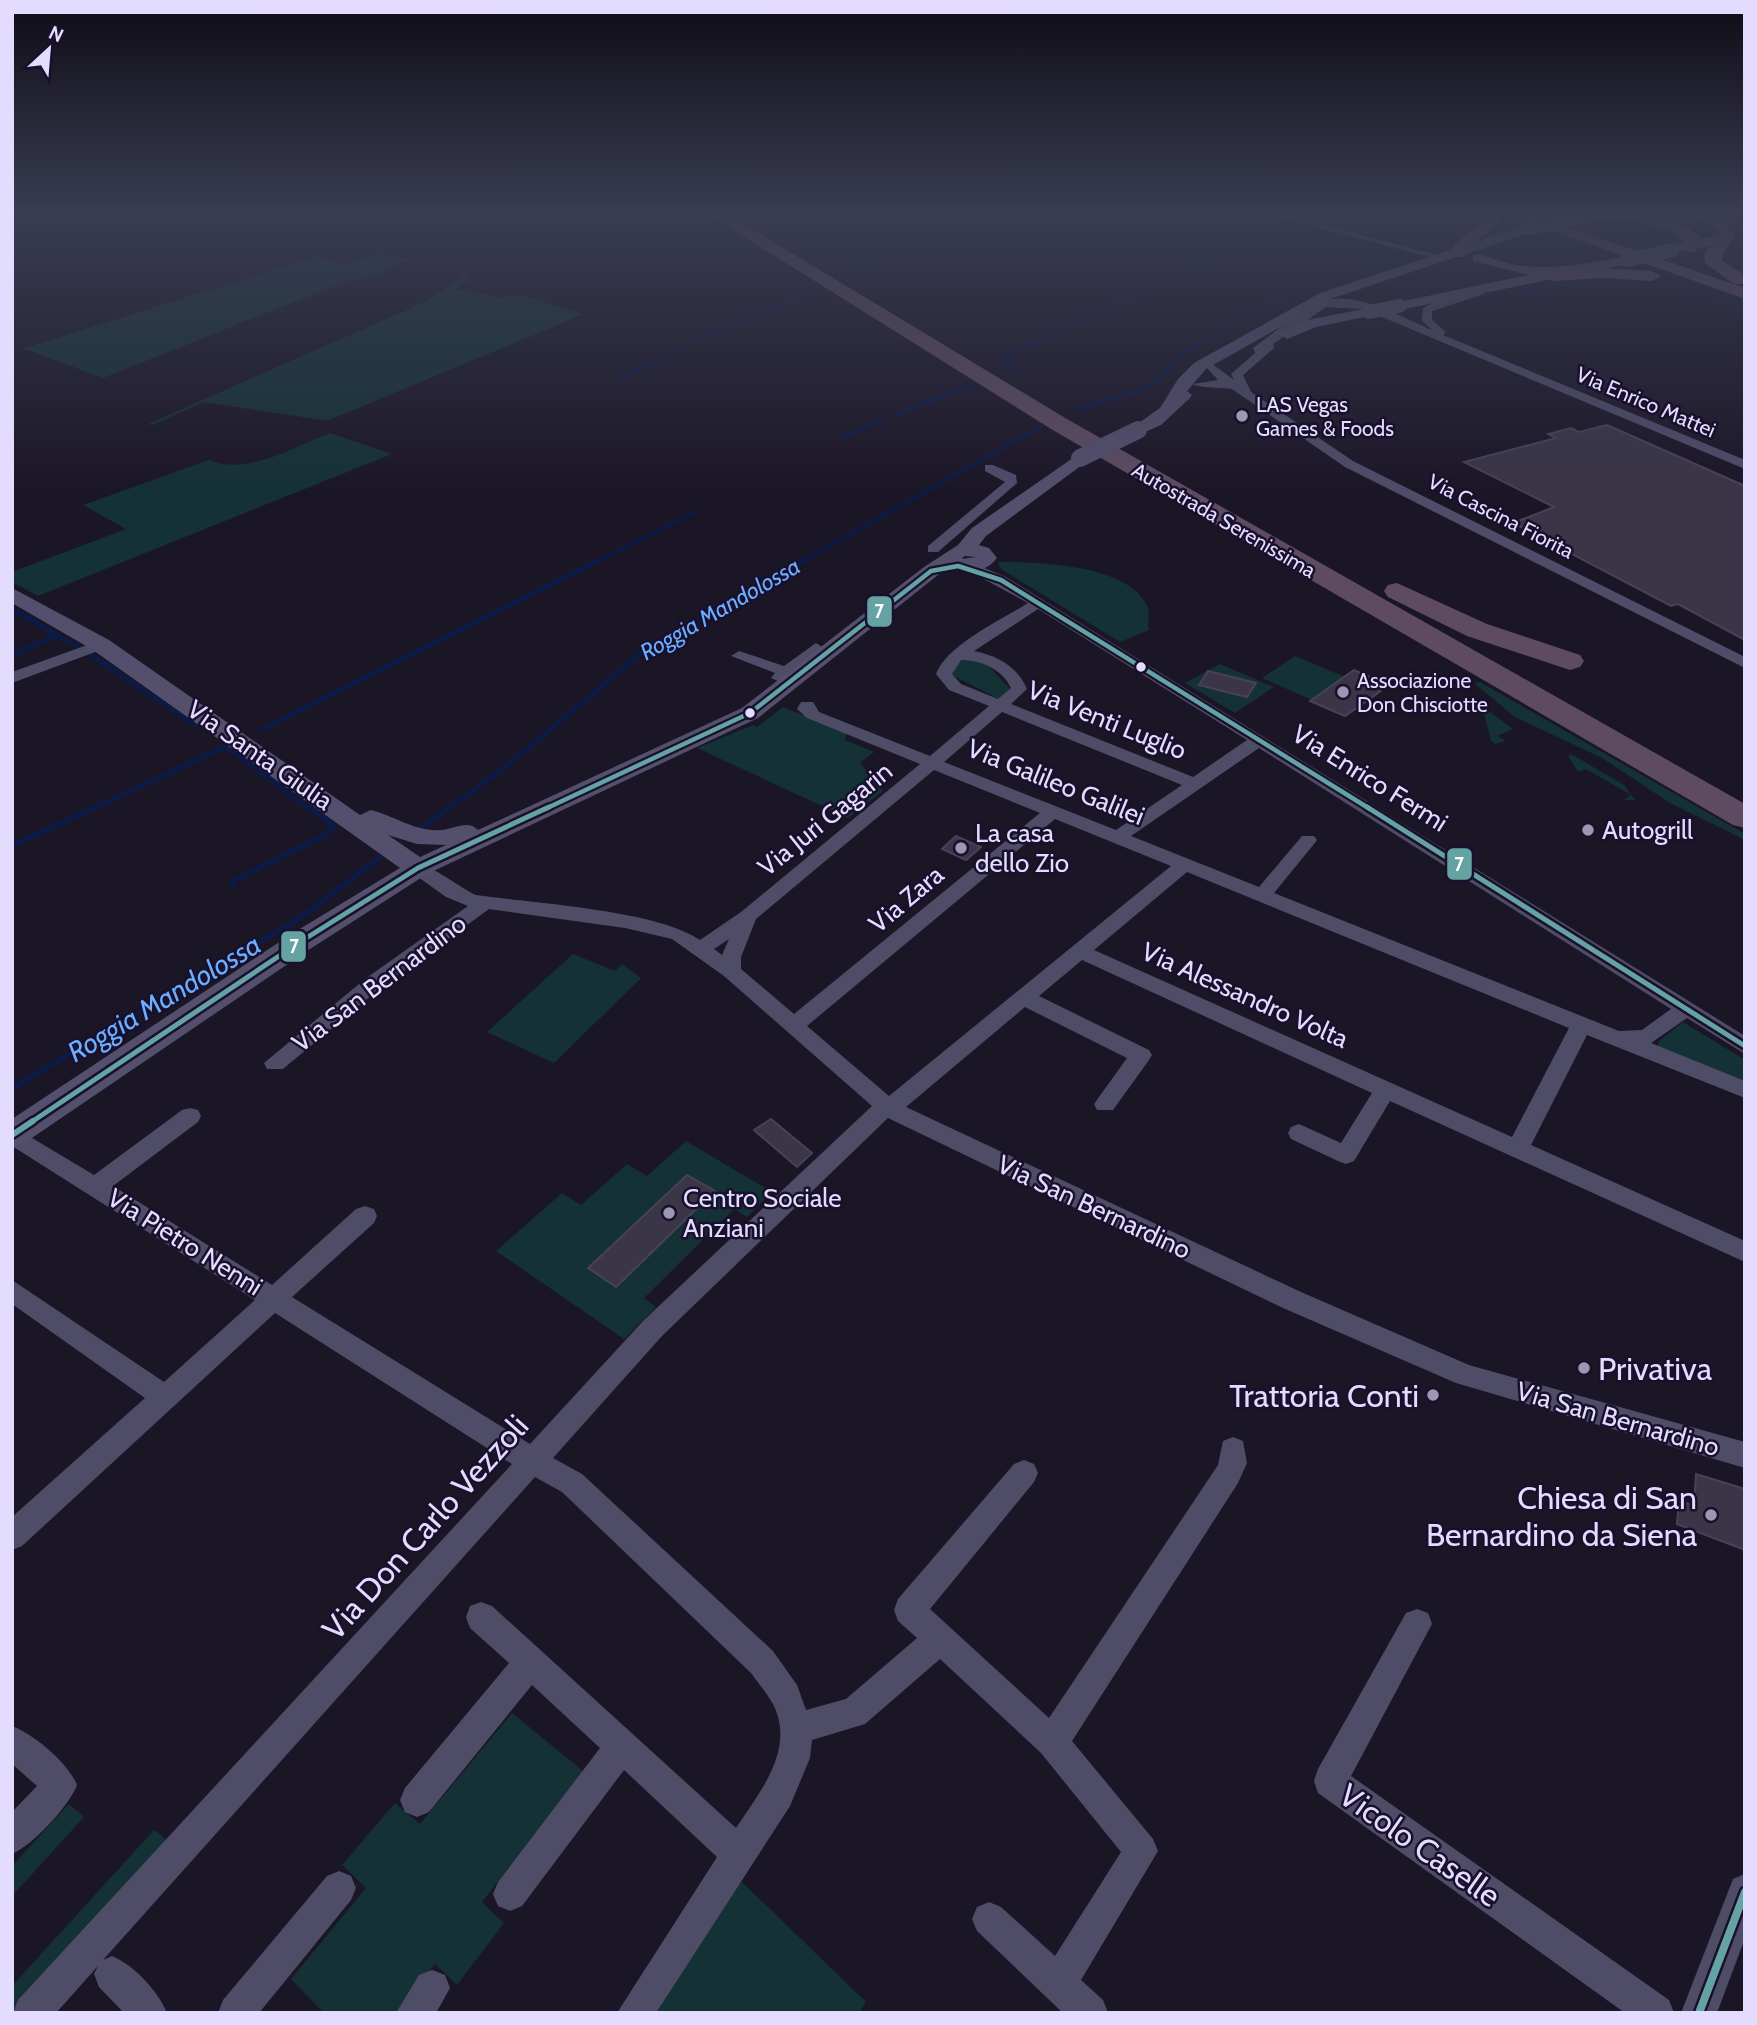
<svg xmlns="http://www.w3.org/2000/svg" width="1757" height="2025" viewBox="0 0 1757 2025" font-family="Cabin,sans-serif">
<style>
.green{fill:#143135}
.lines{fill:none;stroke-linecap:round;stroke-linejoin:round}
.stream-far3{stroke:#0b1b49;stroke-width:2.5}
.stream-far2{stroke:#0b1b49;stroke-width:3.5}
.stream-far1{stroke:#0b1b49;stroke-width:4.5}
.stream{stroke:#0b1b49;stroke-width:5}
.building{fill:#3a3547;stroke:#484159;stroke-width:2}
.street{fill:#4f4c67;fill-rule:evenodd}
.secondary{fill:#544f6d;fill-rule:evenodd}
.highway{fill:#5e4b62;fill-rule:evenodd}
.secondary-bridge-far1{stroke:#544f6d;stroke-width:14}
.secondary-bridge{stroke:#544f6d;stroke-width:18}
.bus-1-far3-casing{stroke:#18102c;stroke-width:9}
.bus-1-far2-casing{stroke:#18102c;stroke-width:10}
.bus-1-far1-casing{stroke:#18102c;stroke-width:11}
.bus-1-casing{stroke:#18102c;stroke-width:13}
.bus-1-far3{stroke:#65a2a3;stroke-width:4.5}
.bus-1-far2{stroke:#65a2a3;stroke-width:5}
.bus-1-far1{stroke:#65a2a3;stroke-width:6}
.bus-1{stroke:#65a2a3;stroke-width:8}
.poi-dot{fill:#9d97b3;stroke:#18102c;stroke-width:2.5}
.bus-dot{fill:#e3dcff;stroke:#18102c;stroke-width:2.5}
.labels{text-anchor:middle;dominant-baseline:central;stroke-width:5;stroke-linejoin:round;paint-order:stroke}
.far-street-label{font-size:21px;fill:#e3dcff;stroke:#18102c}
.far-poi-label{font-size:21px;fill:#e3dcff;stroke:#18102c;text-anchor:start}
.far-water-label{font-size:23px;font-style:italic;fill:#6aaeff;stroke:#18102c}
.street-label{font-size:26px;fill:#e3dcff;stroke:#18102c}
.poi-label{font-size:26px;fill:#e3dcff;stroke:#18102c;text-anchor:start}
.water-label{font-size:28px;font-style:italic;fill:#6aaeff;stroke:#18102c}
.near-poi-label{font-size:32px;fill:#e3dcff;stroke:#18102c;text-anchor:end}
.near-street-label{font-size:32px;fill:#e3dcff;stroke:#18102c}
.line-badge{stroke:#18102c;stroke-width:2.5}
.badge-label{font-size:19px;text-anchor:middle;font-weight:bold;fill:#fff}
</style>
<rect width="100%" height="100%" fill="#1b1626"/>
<g class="green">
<polygon points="381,253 409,260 385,270 384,275 346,281 103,378 25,349 12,352 302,261 318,257 345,264"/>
<polygon points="465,273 468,273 470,278 455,290 471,291 496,298 520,295 584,314 327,421 203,402 153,425 148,424 420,304 456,282"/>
<path d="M330,433L392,454L38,596L12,582V572L126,529L83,505L209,460C247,476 294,447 330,433Z"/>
<path d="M998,562C1037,562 1132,564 1148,608C1150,615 1147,623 1149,630L1120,642L1001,569Z"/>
<polygon points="1295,656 1345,677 1312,700 1262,678"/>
<polygon points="963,657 984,661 1010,689 999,699 952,675 951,669"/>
<polygon points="1220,664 1274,687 1235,713 1185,683"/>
<polygon points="1480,682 1745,834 1745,840 1670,803 1602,758 1515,717 1474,683"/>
<polygon points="783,707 847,733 845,740 874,752 860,763 883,791 848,818 697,748 753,725 757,727"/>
<polygon points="1483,710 1490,712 1513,729 1497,736 1506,741 1495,744 1491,741"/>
<polygon points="1571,754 1624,785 1635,800 1624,800 1631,795 1586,769 1578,772 1568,756"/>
<polygon points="573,954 615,971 622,964 641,978 554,1063 487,1032"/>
<polygon points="1683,1022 1745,1060 1745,1084 1657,1047 1659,1041"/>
<polygon points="686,1141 772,1192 747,1217 734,1209 644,1298 656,1307 624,1339 496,1251 562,1193 581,1205 627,1164 647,1176"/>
<polygon points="512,1713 583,1771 482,1902 504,1923 457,1985 435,1964 397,2013 324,2013 291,1979 366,1888 342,1865 395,1803 420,1824"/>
<polygon points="69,1804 84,1817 12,1896 12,1866"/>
<polygon points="154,1830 167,1840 12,2011 12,1986"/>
<polygon points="740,1880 866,2002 859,2013 656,2013"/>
</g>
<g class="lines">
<g class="stream-far3">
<polyline points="1410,211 1444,216 1480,214"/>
<polyline points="1297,218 1319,211"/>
<polyline points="12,230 85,211"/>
<polyline points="853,272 993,211"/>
<polyline points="1411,277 1469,285"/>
<path d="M1518,292C1561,287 1604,277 1647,280C1681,283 1713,296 1745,308"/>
<polyline points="694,342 818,288"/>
<polyline points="647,366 685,347"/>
<polyline points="1013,366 1001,358 1286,223"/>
<polyline points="1171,366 1178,356 1252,311 1303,289 1428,252 1440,231 1452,224 1529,211"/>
</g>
<g class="stream-far2">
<polyline points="1011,364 1018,371"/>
<polyline points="618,380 651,364"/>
<polyline points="1077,409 1144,389 1158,382 1172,364"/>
<polyline points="896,414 971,386"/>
<polyline points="843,437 883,419"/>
<polyline points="598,561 695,512"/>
<polyline points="803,561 1043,425"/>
</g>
<g class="stream-far1">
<polyline points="12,609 57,635 12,655"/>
<polyline points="57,635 77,646"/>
<polyline points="90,654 195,725"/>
<polyline points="261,730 601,559"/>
<polyline points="225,746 310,809"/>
<polyline points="92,809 226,746"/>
<polyline points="448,809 513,761 641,653 806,559"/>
</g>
<g class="stream">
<polyline points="421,828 450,807"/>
<polyline points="12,846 96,807"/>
<polyline points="232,885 235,880 325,835 334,826 308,807"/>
<polyline points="12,1088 300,918 382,856"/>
</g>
</g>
<g class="building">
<polygon points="1607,425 1745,486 1745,640 1678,604 1671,606 1513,523 1554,507 1464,462 1556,438 1548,434 1571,428 1579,432"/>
<polygon points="1354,670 1370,677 1362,682 1381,691 1345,716 1310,701"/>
<polygon points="1208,671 1256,683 1247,697 1199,685"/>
<polygon points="956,836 965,840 981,847 966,860 942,849"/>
<polygon points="771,1119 812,1153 797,1167 754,1130"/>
<polygon points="687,1175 715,1191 616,1287 588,1268"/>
<polygon points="1696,1474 1745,1489 1745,1550 1677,1524 1679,1500 1694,1506"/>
</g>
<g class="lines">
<g class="street">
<polygon points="1257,211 1270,211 1449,258 1444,261"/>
<path d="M1480,289L1484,294L1432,311V320L1446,332L1443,335L1745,460V469L1363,309L1326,307L1273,344L1274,348L1243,375L1251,392L1353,461L1745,657V668L1345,467L1232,389C1222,388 1199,388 1193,384L1218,380L1205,366L1211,363L1234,380L1231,374L1255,353L1253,348C1272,335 1302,308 1322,301C1357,290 1401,317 1432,330L1422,321L1423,308L1436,301Z"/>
<polygon points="985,465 993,465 1016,475 1017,483 938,552 928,552 928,546 1005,482 985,471"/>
<path d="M970,562L1006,577L1745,1036V1054L1687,1018L1651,1043L1745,1081V1098L1587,1035L1531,1145L1745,1241V1262L1390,1101L1354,1161L1346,1164L1338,1161L1291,1139L1288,1133L1291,1127L1299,1124L1341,1143L1372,1093L1082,960L1039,996L1149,1050L1152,1055L1149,1060L1113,1110H1097L1094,1104L1127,1058L1025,1007L906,1107L1301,1292L1469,1365L1745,1442V1468L1456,1383L1283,1308L888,1118L662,1336L553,1458L582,1474L773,1651L797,1685L806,1710L846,1699L917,1638L898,1621L894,1610L898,1599L1014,1464L1024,1460L1034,1464L1038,1473L1034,1482L930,1609L1049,1718L1218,1465L1223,1441L1233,1437L1243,1441L1247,1463L1238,1483L1072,1741L1153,1839L1158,1851L1081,1980L1103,2000L1108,2013H1063L977,1931L972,1919L977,1907L989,1902L1001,1907L1055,1956L1121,1852L1041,1753L940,1659L865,1724L812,1740L810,1758L790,1806L656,2013H617L717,1857L624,1770L522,1906L510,1911L498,1906L493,1894L498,1882L600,1748L532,1685L429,1812L417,1817L405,1812L400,1800L405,1788L509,1663L470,1628L466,1617L470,1606L481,1602L492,1606L736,1828C760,1792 796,1749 773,1704C767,1693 758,1683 751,1673L562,1492L535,1477L103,1960L112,1956C134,1965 158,1991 167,2013H124L99,1987L94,1974L98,1966L56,2013H13L18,2000L512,1464L275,1313L22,1546L12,1550V1517L145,1398L12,1304V1280L164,1382L255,1300L12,1146V1126L94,1175L182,1110L190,1108L198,1110L201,1116L198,1122L113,1186L272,1285L356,1209L365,1206L374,1209L377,1216L374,1223L292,1297L530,1444L644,1320L872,1106L724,976L672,939L625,928L489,909L379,989L283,1069H267L264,1063L365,979L468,906L446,897L411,872L409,868L411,864C427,860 459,888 476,895C532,903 657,910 700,940L741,912L920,764L807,718L797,709L801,702H813L819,712L930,756L989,706L949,690L936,674C947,645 1001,620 1028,603L965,569V563ZM1038,609L1247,740L1193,777L1011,704L1027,689C1017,666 998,656 974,651ZM961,660C981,660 1002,669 1011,688L998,699L961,684L952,674ZM1002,712L1182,785L1116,830L944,762ZM1259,748L1671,1009L1642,1030L1619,1031L1274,893L1314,844L1317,840L1314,836H1302L1259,887L1131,836ZM934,770L1040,813L794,1014L741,969V957L756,919ZM1055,819L1171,866L889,1096L807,1026ZM1187,872L1569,1028L1512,1137L1094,950ZM729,939L722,955L714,949Z"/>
<polygon points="101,640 109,645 106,648 12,683 12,672"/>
<polygon points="816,643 824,648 790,677 799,682 791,687 771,678 775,673 731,656 739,651 784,666"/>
<polygon points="1417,1609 1428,1613 1432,1624 1351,1776 1669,2000 1674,2013 1625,2013 1318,1793 1314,1781 1318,1769 1406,1613"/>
<path d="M12,1726C35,1735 68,1763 77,1785C69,1806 33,1845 12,1854V1812L37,1786L12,1764Z"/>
<polygon points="339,1871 351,1876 356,1888 351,1900 259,2013 218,2013 223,2000 327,1876"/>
<polygon points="1745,1874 1745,1938 1717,2013 1681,2013 1733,1879"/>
<polygon points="432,1970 445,1975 450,1988 436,2013 396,2013 419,1975"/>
</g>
<g class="secondary">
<path d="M1680,211C1702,209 1721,217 1734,235L1723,244L1668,253V247L1720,234L1715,227Z"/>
<polygon points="1529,224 1534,225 1534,231 1330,299 1206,369 1187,391 1192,395 1190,398 1161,425 1138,435 1129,430 1160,408 1178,379 1194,363 1320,293"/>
<path d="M1478,254C1491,257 1502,263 1516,265C1553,271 1591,263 1627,256L1634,260L1627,264L1399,310L1392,306L1399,302L1529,275L1473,261V255Z"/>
<polygon points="1369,308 1376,312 1374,315 1316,327 1287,339 1279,334 1307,320"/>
<path d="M1080,453L1086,454L1089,458L1086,462L986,536L979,545L989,548L997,558C981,580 958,564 938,575L758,718L427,874L310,949L23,1144L12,1147V1119L290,935L400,868L93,650L12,603V588L109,640L360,815L371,810C395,816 415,832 441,830C454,829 468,819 478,830L742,708L924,567L958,545L972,528ZM964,556L976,557L962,559ZM388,835L417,844L446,845L420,857Z"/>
</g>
<g class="highway">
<polygon points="703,211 722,211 1067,419 1745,804 1745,828 1733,825 1051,429"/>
<path d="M1475,211H1492L1500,219V224L1481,238L1463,257H1451L1448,253C1458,240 1470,230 1484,222Z"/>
<polygon points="1498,211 1520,211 1745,288 1745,299"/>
<path d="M1555,211C1596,211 1675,205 1702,240L1696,251L1690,252L1681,247L1685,241C1654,215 1600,220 1562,217L1556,215Z"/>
<polygon points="1728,230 1736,235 1722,255 1722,261 1745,275 1745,284 1734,284 1705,263 1704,255 1722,231"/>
<polygon points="1603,268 1652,271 1661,276 1652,281 1603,278 1553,281 1544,276 1553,271"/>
<polygon points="1397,583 1487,624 1580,655 1584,661 1580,667 1570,670 1467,636 1388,597 1384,591 1388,585"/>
</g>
<g class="secondary-bridge-far1">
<polyline points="1529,228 1609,211"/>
<polyline points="1627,260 1673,250"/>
<polyline points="1369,312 1399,306"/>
</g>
<polyline class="secondary-bridge" points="1080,458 1138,430"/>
<defs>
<polyline id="bus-1-far3" points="545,809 750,713 931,571 958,566 1001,580 1370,809"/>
<g id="bus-1-far2">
<polyline points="1367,807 1745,1046"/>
<polyline points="30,1123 300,942 418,868 549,807"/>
</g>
<polyline id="bus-1-far1" points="12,1135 33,1121"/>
<polyline id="bus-1" points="1699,2013 1745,1892"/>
</defs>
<use href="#bus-1-far3" class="bus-1-far3-casing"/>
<use href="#bus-1-far2" class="bus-1-far2-casing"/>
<use href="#bus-1-far1" class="bus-1-far1-casing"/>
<use href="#bus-1" class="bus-1-casing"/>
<use href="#bus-1-far3" class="bus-1-far3"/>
<use href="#bus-1-far2" class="bus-1-far2"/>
<use href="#bus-1-far1" class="bus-1-far1"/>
<use href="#bus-1" class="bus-1"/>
</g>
<linearGradient id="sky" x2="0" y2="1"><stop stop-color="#0f0c15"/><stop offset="0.43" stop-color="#393c52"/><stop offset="1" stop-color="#393c52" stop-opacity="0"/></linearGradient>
<rect width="1757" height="494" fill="url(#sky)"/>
<g class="poi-dot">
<circle cx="1242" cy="416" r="7"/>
<circle cx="1343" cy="692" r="7"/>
<circle cx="1588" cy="830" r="7"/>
<circle cx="961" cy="848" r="7"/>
<circle cx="669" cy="1213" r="7"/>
<circle cx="1584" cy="1368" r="7"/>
<circle cx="1433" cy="1395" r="7"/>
<circle cx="1711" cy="1515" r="7"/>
</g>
<g class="bus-dot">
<circle cx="1141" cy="667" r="6"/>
<circle cx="750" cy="713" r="6"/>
</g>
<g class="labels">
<g class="far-street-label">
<text transform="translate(1646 402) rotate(23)">Via Enrico Mattei</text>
<text transform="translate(1501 516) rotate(27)">Via Cascina Fiorita</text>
<text transform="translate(1224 520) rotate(30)">Autostrada Serenissima</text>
</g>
<g class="far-poi-label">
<text x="1256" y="404">LAS Vegas<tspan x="1256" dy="24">Games &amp; Foods</tspan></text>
<text x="1357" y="680">Associazione<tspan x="1357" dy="24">Don Chisciotte</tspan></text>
</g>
<g class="far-water-label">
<text transform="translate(720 609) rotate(-30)">Roggia Mandolossa</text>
</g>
<g class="street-label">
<text transform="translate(1107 720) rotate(22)">Via Venti Luglio</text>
<text transform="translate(260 755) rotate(35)">Via Santa Giulia</text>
<text transform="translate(1370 778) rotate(32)">Via Enrico Fermi</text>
<text transform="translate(1056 782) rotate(22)">Via Galileo Galilei</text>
<text transform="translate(825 819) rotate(-39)">Via Juri Gagarin</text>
<text transform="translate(906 899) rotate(-40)">Via Zara</text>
<text transform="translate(379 983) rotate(-37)">Via San Bernardino</text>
<text transform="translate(1245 995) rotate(24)">Via Alessandro Volta</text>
<text transform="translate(1094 1207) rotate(25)">Via San Bernardino</text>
<text transform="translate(185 1242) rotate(32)">Via Pietro Nenni</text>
<text transform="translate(1618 1419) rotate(16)">Via San Bernardino</text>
</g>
<g class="poi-label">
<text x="1602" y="830">Autogrill</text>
<text x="975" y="833">La casa<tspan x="975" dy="30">dello Zio</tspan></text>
<text x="683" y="1198">Centro Sociale<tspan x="683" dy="30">Anziani</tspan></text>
</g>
<g class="water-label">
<text transform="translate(164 998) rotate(-31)">Roggia Mandolossa</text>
</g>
<g class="near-poi-label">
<text x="1598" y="1368" text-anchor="start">Privativa</text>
<text x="1419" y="1395">Trattoria Conti</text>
<text x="1697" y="1497">Chiesa di San<tspan x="1697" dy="37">Bernardino da Siena</tspan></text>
</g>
<g class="near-street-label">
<text transform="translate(425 1527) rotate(-48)">Via Don Carlo Vezzoli</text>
<text transform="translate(1420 1845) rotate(35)">Vicolo Caselle</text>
</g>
</g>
<g class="line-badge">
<rect x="866" y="595" width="27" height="33" rx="7" fill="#65a2a3"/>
<rect x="1446" y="847" width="27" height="34" rx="7" fill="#65a2a3"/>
<rect x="280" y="930" width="27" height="33" rx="7" fill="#65a2a3"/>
</g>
<g class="badge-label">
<text x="879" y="618">7</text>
<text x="1459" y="871">7</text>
<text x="294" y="953">7</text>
</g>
<rect width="1757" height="2025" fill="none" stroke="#e3dcff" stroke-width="28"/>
<g transform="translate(49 49) rotate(26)" stroke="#18102c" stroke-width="5" paint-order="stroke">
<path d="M0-5L12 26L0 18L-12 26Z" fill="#e3dcff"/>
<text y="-10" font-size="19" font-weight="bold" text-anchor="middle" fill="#e3dcff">N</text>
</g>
</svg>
